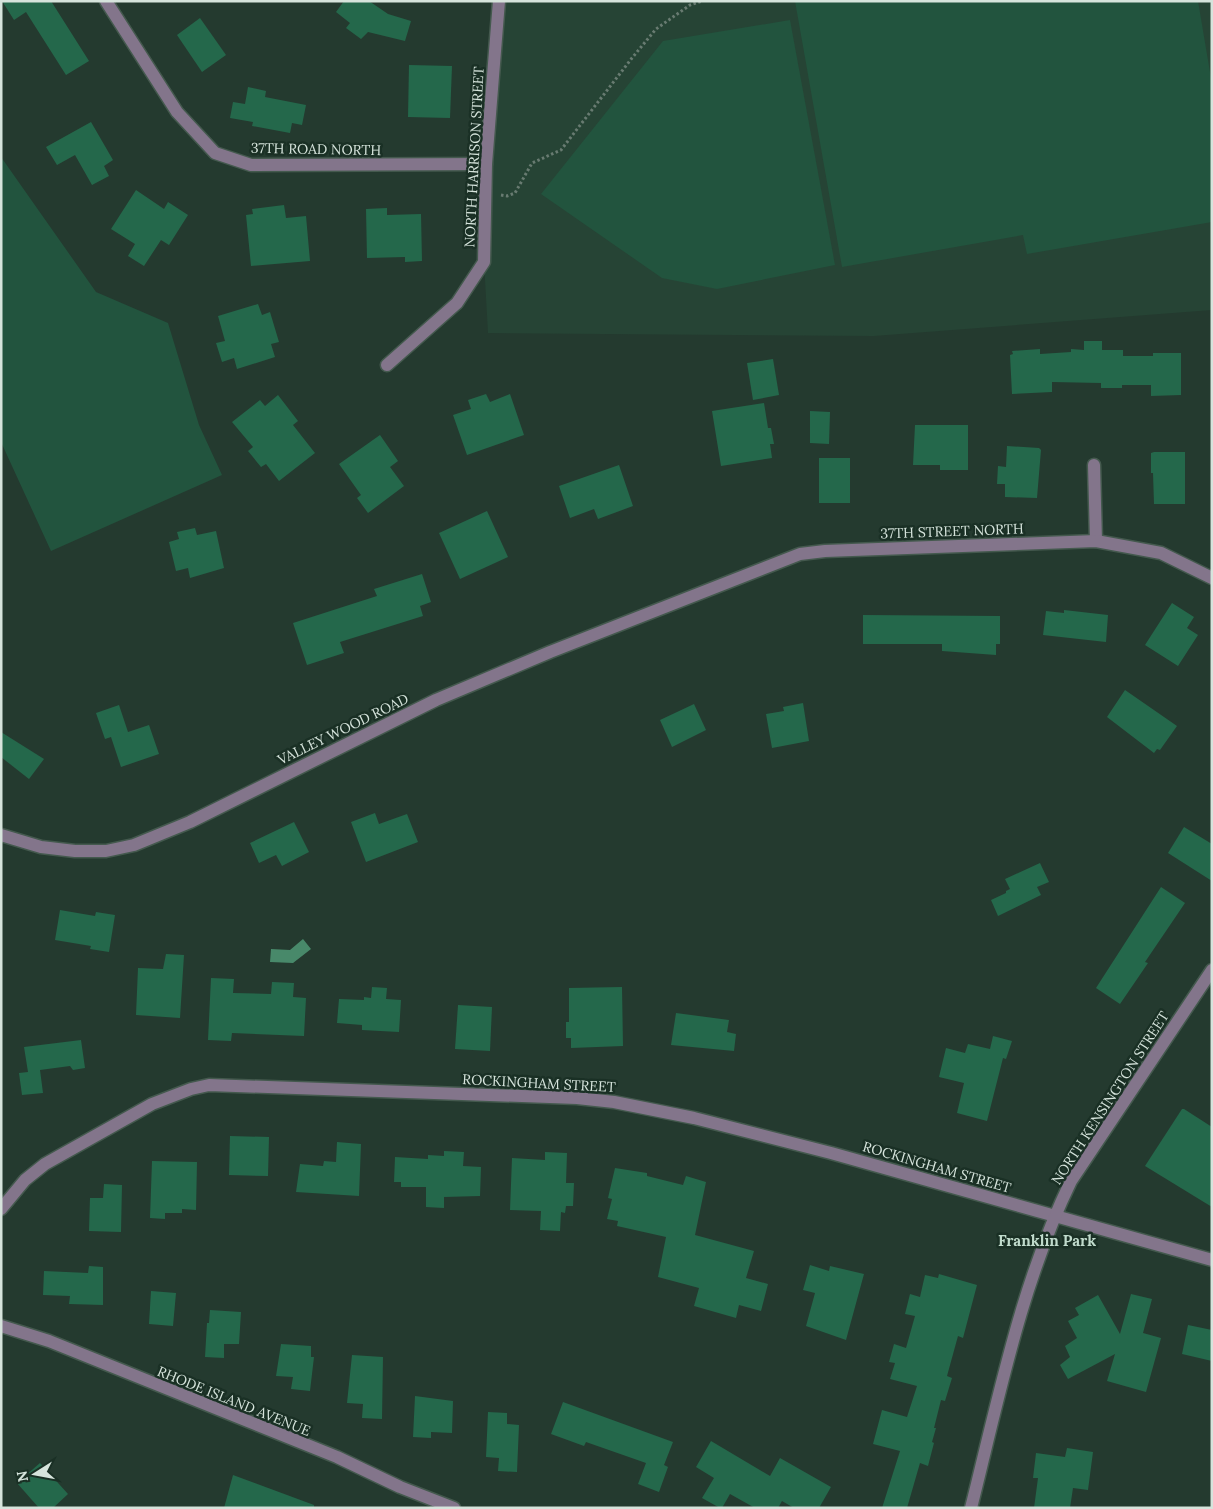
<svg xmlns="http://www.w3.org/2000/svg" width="1213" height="1509" viewBox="0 0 1213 1509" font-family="Lora,serif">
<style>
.built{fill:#264435}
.green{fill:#22543e}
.water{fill:#48896a}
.building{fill:#24684b}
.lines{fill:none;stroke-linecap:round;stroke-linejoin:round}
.minor-casing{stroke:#44594e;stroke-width:15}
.path{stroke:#687b71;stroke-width:3;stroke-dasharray:2.5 2.5;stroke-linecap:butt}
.minor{stroke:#83758b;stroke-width:12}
.labels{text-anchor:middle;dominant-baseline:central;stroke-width:5;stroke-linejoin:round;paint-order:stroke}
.street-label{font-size:14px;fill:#d6e4dc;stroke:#1a3025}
.neighbourhood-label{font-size:15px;font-weight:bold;fill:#c0dbcc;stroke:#1a3025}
</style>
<rect width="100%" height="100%" fill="#243a2f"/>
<polygon class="built" points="499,1 1212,1 1212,310 874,336 488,333 484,262"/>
<g class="green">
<polygon points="795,1 1198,1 1212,84 1212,222 1027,254 1023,235 842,267"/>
<polygon points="790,20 835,265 717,289 662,278 541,194 663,41"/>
<polygon points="1,157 96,292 168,323 199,425 222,475 51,551 1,442"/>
</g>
<polygon class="water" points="303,939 311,949 293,963 270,962 271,949 290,950"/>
<g class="building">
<polygon points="2,1 51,1 89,61 66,75 26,12 14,20"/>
<polygon points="344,1 369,1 388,14 411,21 405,41 368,32 361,39 346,28 350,23 336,12"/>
<polygon points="200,18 226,55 202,72 177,35"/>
<polygon points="409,65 452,66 450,118 408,117"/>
<polygon points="248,87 266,91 265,97 306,105 302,125 292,123 290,133 252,126 253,122 230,118 233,102 245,104"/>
<polygon points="91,122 113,160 104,166 109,176 92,185 75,155 57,165 46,147"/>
<polygon points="136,190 164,209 168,202 188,215 169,245 161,240 144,266 128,256 135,244 111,229"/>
<polygon points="284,205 286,218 306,216 310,261 251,266 246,215 253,214 252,209"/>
<polygon points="387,208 387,215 421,214 422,261 405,262 405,257 367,258 366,209"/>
<polygon points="258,304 262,315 270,312 279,342 271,344 275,357 237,369 234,358 222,362 216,343 225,341 218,316"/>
<polygon points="1084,341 1102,341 1102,350 1123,350 1123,356 1153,356 1153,353 1181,353 1181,395 1151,396 1151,385 1122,385 1122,388 1101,388 1101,383 1052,382 1052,392 1012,394 1010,355 1013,354 1012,351 1040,349 1040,354 1071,352 1071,349 1084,350"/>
<polygon points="773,359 779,395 753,400 747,363"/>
<polygon points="486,394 490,402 510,394 524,435 467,455 453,415 471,409 468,400"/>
<polygon points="278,395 298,421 293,425 315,453 279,481 266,464 261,467 248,451 253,447 232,422 260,400 265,406"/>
<polygon points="764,403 768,428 771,428 774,444 770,444 772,458 721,466 712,411"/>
<polygon points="810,411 830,412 829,444 810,443"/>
<polygon points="915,425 968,425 968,470 940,470 940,465 913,465"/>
<polygon points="380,435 398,461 390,467 404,486 368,513 357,498 361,495 339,464"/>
<polygon points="1007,446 1039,448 1041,450 1037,498 1005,497 1005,484 997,484 998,466 1006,467"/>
<polygon points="1154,452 1185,452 1185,504 1154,504 1153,473 1151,473 1151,453"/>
<rect x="819" y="458" width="31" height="45"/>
<polygon points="619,465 633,506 598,519 594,509 570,518 559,486"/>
<polygon points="487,511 508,557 460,579 439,533"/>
<polygon points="195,528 197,535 216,531 224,568 190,578 188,568 176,571 169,542 179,539 177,532"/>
<polygon points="422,574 431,602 420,606 423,616 340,642 344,653 307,665 293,623 377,596 374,589"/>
<polygon points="1172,603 1194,617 1187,628 1198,635 1178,666 1145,645"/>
<polygon points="1064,610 1108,615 1106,642 1043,635 1046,611 1064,613"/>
<polygon points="863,615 1000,616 1000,644 996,644 996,655 942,651 942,644 863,644"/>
<polygon points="1125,690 1177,726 1160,750 1157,749 1154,753 1107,717"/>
<polygon points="803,703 809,741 772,748 766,714 784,711 783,707"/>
<polygon points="694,704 706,730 672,747 660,720"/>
<polygon points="119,705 128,732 149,725 159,754 121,767 111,737 105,739 96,713"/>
<polygon points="1,732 44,759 29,779 1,757"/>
<polygon points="375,813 379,824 407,814 418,842 366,862 351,822"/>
<polygon points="294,822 309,852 282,866 276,855 259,863 250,843"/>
<polygon points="1184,827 1212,844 1212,881 1168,853"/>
<polygon points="1040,863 1049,882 1037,887 1041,895 998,916 991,900 1006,893 1006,891 1010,889 1005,879"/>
<polygon points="1161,887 1185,903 1145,962 1148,963 1120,1004 1096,988"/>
<polygon points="60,910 95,916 96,912 115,915 109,952 90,949 91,946 55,940"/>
<polygon points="166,954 184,955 180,1018 136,1015 138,968 163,969"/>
<polygon points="211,978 234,979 233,993 271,994 272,982 294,983 293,997 306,998 304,1036 232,1033 231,1041 208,1040"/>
<polygon points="372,987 387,988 386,999 401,1000 399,1032 362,1030 362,1025 337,1023 339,999 364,1000 364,997 371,998"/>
<polygon points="622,987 623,1046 571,1048 571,1038 566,1038 566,1022 569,1022 569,988"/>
<polygon points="458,1005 492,1007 490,1051 455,1049"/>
<polygon points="676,1013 729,1020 727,1032 736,1034 734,1051 671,1045"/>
<polygon points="993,1036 1012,1041 1006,1059 1003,1058 987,1121 957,1113 964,1083 939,1077 946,1048 965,1053 968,1044 990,1049"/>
<polygon points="81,1040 85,1068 73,1070 70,1066 40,1070 43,1093 22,1095 19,1073 28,1072 24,1047"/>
<polygon points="1182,1109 1184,1109 1212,1127 1212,1207 1145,1166"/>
<polygon points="230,1136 269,1137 268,1176 229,1175"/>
<polygon points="337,1142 361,1144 359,1196 296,1192 300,1164 323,1166 324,1161 336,1162"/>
<polygon points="444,1151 464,1152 463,1166 481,1167 480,1196 444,1197 444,1208 426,1207 426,1187 401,1187 401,1182 394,1182 395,1157 428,1159 428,1155 444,1156"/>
<polygon points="545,1152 567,1153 566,1183 574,1183 573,1206 566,1206 565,1213 561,1212 560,1231 540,1230 541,1211 510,1210 512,1158 545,1160"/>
<polygon points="152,1161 197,1162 196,1210 182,1209 182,1213 165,1213 165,1219 150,1218"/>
<polygon points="615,1168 647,1173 647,1176 683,1185 686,1176 706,1182 695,1235 754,1251 746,1278 768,1284 761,1311 739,1305 736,1318 694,1306 699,1288 658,1277 666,1237 617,1226 618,1221 607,1219 612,1199 608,1198"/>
<polygon points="104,1184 122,1185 121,1232 89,1231 90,1198 103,1198"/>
<polygon points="810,1265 829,1271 830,1266 864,1274 846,1340 806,1326 815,1293 803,1290"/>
<polygon points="89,1266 103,1267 103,1305 69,1304 70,1296 43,1295 44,1271 88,1273"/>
<polygon points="939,1274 977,1285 963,1338 958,1336 947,1376 952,1378 945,1401 941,1400 934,1428 936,1428 932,1442 934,1443 928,1466 920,1463 907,1508 882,1508 900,1451 873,1444 882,1410 907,1417 917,1386 890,1379 895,1363 889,1362 894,1344 906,1348 915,1316 905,1314 910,1294 920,1297 925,1275 938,1278"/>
<polygon points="151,1291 176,1293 173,1326 149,1324"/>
<polygon points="1131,1294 1152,1299 1143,1333 1161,1338 1146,1392 1107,1381 1115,1354 1068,1379 1060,1365 1070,1357 1065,1346 1077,1338 1068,1321 1079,1315 1075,1308 1098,1295 1120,1334"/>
<polygon points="210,1310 241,1312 239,1344 224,1344 224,1358 205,1357 207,1323 209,1323"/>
<polygon points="1188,1325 1212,1330 1212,1361 1182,1354"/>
<polygon points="281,1344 311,1346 311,1357 314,1357 310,1391 291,1389 293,1377 276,1376"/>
<polygon points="352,1355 383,1357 382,1419 362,1418 363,1404 347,1403"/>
<polygon points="415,1396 453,1401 452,1433 431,1432 431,1438 413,1437"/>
<polygon points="563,1402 673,1442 664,1465 668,1467 659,1492 638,1484 646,1463 586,1442 584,1446 551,1434"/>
<polygon points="488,1412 507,1413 507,1424 519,1425 517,1472 498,1471 499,1458 486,1457"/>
<polygon points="711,1441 770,1476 780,1458 831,1487 819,1508 794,1508 782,1501 778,1508 755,1508 730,1494 722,1508 720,1508 702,1498 714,1478 696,1467"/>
<polygon points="1067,1448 1093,1452 1088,1490 1073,1488 1070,1508 1034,1508 1038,1478 1033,1478 1036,1453 1065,1457"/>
<polygon points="40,1463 68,1494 53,1508 39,1508 17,1483"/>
<polygon points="233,1475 314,1505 314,1508 224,1508"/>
</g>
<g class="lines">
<defs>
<g id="minor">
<polyline points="106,1 177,112 215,153 251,165 486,164"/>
<polyline points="387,365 457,303 484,262 486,164 499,1"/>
<polyline points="1094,465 1096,541"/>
<polyline points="1,835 41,847 75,851 106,851 134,845 190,822 436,700 550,652 800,554 825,551 1096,541 1161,553 1212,578"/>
<polyline points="1,1209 25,1180 45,1164 152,1104 191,1089 209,1085 577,1098 614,1102 694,1118 831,1153 1212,1260"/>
<polyline points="1,1326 49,1341 337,1457 400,1487 454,1508"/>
<path d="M971,1508C999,1397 1021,1284 1071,1181L1212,970"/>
</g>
</defs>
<use href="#minor" class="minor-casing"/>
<polyline class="path" points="501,195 507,196 515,193 532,163 561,150 632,58 656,29 690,5 702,1"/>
<use href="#minor" class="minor"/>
</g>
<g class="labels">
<g class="street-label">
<text transform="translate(316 149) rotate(1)">37TH ROAD NORTH</text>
<text transform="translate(474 157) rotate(-87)">NORTH HARRISON STREET</text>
<text transform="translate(952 531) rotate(-2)">37TH STREET NORTH</text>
<text transform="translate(343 729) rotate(-26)">VALLEY WOOD ROAD</text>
<text transform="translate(539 1083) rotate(3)">ROCKINGHAM STREET</text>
<text transform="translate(1110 1098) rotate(-57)">NORTH KENSINGTON STREET</text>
<text transform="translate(937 1167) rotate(16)">ROCKINGHAM STREET</text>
<text transform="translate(234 1401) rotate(22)">RHODE ISLAND AVENUE</text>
</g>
<g class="neighbourhood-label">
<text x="1047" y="1240">Franklin Park</text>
</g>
</g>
<rect width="1213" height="1509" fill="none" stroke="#d6e4dc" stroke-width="5"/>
<g transform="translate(35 1474) rotate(259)" stroke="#1a3025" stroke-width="4" paint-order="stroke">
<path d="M0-4L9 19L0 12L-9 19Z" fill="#d6e4dc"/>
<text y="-8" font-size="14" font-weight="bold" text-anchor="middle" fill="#d6e4dc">N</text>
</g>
</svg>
